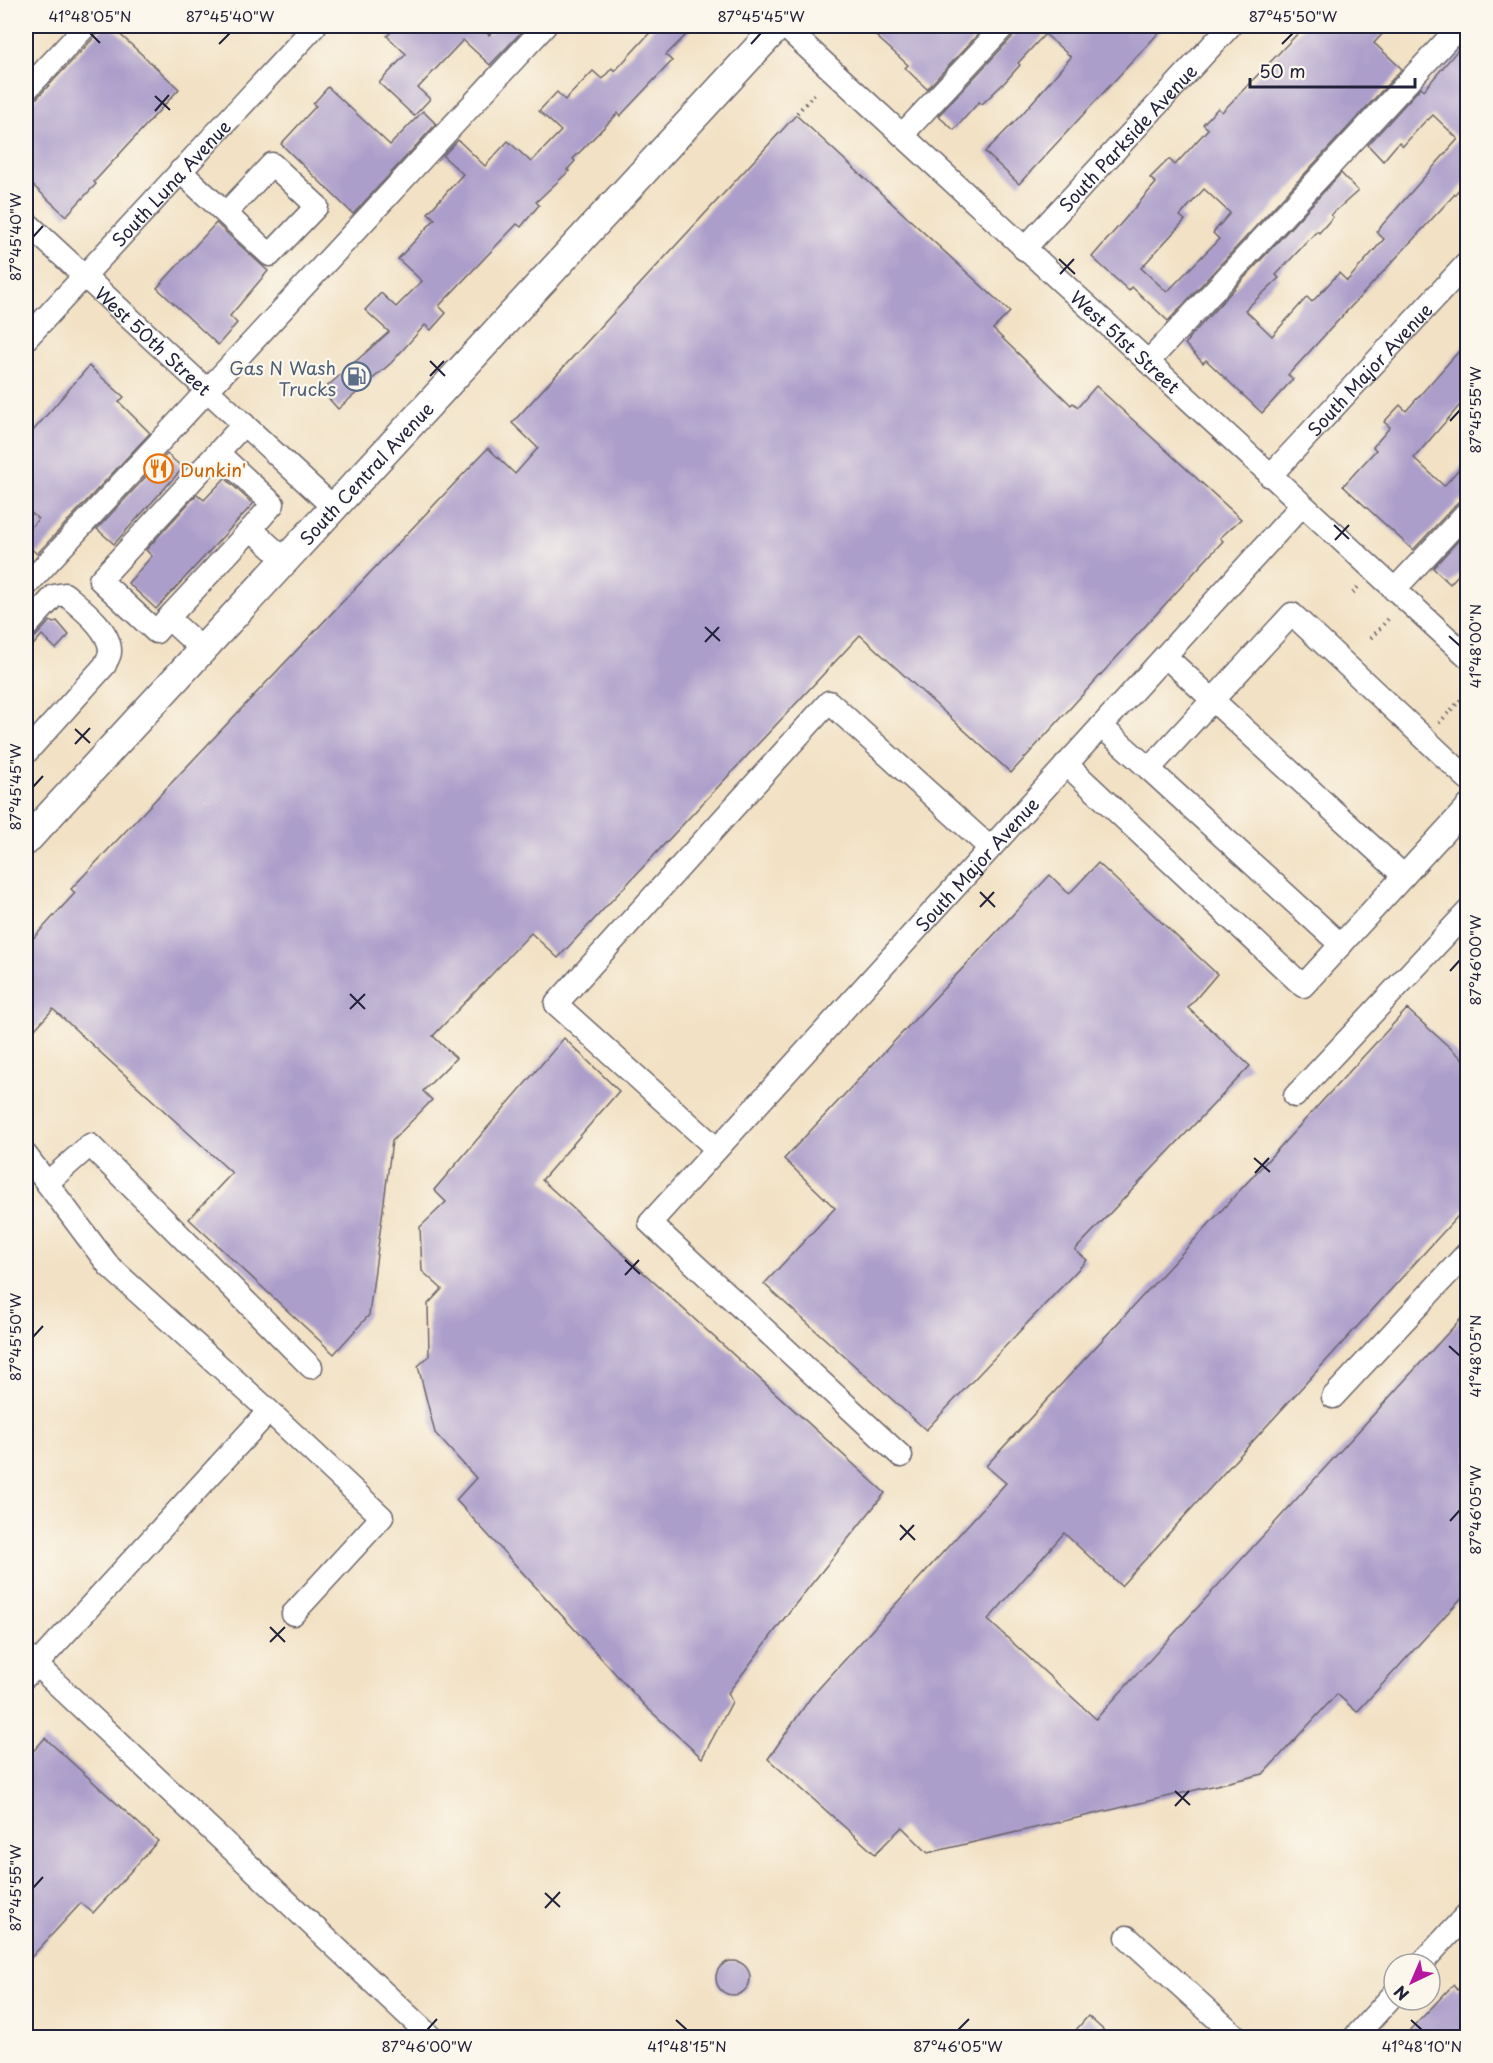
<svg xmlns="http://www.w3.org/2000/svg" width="1493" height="2063" viewBox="0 0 1493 2063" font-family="'Playpen Sans',sans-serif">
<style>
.building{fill:#ac9eca;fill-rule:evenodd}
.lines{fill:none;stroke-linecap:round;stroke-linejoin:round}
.minor-casing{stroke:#6b656b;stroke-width:25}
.major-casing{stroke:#6b656b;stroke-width:31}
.path{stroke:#6b656b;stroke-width:4;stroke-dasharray:1.5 4.5;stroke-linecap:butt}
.minor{stroke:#fff;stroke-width:22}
.major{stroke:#fff;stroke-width:28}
.ticks{fill:none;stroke:#22223b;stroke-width:2}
.labels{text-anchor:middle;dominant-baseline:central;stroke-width:4.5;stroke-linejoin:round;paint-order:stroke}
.street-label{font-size:18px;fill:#22223b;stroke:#fbf7ec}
.service-label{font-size:18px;fill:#4e5e75;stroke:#fbf7ec;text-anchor:end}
.food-label{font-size:18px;fill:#c56008;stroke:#fbf7ec;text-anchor:start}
.neatline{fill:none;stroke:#22223b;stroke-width:2}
.ticks-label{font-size:15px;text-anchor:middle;fill:#22223b}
</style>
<rect width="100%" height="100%" fill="#fbf7ec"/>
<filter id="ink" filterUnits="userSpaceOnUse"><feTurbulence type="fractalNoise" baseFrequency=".0167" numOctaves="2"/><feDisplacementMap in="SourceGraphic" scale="12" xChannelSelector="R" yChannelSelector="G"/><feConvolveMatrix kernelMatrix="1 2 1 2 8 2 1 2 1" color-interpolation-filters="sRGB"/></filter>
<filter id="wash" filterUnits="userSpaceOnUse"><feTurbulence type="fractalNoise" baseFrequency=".008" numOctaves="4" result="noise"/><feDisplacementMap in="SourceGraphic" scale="24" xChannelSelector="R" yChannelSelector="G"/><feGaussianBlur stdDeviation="1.35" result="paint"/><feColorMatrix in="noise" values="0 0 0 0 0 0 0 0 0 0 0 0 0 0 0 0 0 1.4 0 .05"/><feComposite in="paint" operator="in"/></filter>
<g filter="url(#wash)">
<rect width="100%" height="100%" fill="#f2e1c4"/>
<g id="blocks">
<g class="building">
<polygon points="105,26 111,26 179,89 94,182 96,184 66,216 26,179 26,108 36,99"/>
<polygon points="397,26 479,26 489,35 498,26 527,26 490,65 463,40 418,88 430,99 414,116 379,83 406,54 387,36"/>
<polygon points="656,26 695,26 666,55 672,61 620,116 618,113 573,159 575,161 567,170 569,171 536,202 539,205 521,227 517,224 439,306 446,313 431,330 425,325 391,363 338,409 322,391 389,332 365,310 381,293 396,307 422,281 398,259 435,219 428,213 463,174 443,156 458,140 485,166 508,141 531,162 561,131 539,111 557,92 565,100 593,71 602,79 612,68 615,71"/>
<polygon points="865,26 986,26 927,89 905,68 908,65"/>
<polygon points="1017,26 1165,26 1019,184 985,152 1023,113 1071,57 1045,34 1018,63 1020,65 1005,82 982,104 979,102 954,130 938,116 1014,35"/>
<path d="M1305,26H1390L1374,43L1402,69L1168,321L1132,287L1129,291L1092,257L1156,183L1150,178L1169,159L1175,165L1208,129L1203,124L1218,108L1222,112ZM1204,189L1230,213L1213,233L1219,239L1167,292L1141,268L1185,220L1180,216Z"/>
<polygon points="1467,39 1467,181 1288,375 1293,379 1262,413 1206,360 1203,363 1185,344 1189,340 1188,339 1341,173 1358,191 1331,215 1333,217 1319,233 1317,231 1276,275 1279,278 1245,310 1272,336 1307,297 1312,302 1339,273 1347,281 1384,239 1376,232 1458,139 1433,115 1428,120 1427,119 1403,146 1399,142 1383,161 1368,145 1421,87 1424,90"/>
<polygon points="328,87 390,145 423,111 436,124 353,214 281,144 316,106 313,104"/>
<polygon points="796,115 1010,312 993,329 1071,405 1073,403 1078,407 1096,386 1241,519 1220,538 1223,541 1011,773 860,635 558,958 531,933 433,1036 456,1058 423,1091 432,1100 392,1141 369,1315 334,1354 189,1219 232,1173 53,1009 26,1039 26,946 75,893 71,889 488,448 515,474 538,448 512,423"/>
<polygon points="216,223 268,271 230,316 237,323 218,345 157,288"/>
<polygon points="1467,342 1467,397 1414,458 1444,486 1467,460 1467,498 1458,502 1413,550 1343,486 1376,450 1373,447 1390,427 1384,422 1400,405 1406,411"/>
<polygon points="89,366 124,397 119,402 150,433 37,554 26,544 26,533 38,519 26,508 26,439"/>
<polygon points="167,454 183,468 114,544 97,529"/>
<polygon points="225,478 253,504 156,609 128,583 152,556 146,550 197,494 204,500"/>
<polygon points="1467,531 1467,565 1450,584 1433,568"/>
<polygon points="50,621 53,623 57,621 69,635 56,649 42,635 26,653 26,640 36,636"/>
<polygon points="1098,863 1217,974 1188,1008 1250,1066 1075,1250 1087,1260 926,1430 764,1284 835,1208 784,1159 1050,875 1069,894"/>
<polygon points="1407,1009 1467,1063 1467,1206 1121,1586 1064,1533 988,1620 1096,1719 1467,1312 1467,1592 1357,1712 1337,1694 1263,1774 928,1853 902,1827 875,1854 768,1759 811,1697 1006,1483 986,1466"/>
<polygon points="564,1038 619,1091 542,1180 885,1493 789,1612 728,1693 732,1702 702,1758 645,1706 456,1500 476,1478 435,1433 418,1366 429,1356 428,1304 442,1289 422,1271 420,1227 446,1202 434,1190"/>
<polygon points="45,1738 158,1841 93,1913 81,1903 26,1963 26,1759"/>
<circle cx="733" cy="1978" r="17"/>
<polygon points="1467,1979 1467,2037 1404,2037 1453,1985 1457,1990"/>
<polygon points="1088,2016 1111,2037 1070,2037"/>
</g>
</g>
</g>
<g filter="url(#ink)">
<use href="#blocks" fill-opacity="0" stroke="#6b656b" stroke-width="1.5"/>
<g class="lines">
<defs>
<g id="minor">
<path id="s1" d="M784,26L1468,657"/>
<polyline points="26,90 86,26"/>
<polyline points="902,135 1004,26"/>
<polyline points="180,171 270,255 317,206 272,164 226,213"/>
<path id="s2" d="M26,222L333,507"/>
<path id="s3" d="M1024,249L1230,26"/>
<path id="s4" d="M26,339L315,26"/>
<polyline points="1148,362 1460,26"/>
<polyline points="218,453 273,504 251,529"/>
<path id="s5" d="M1270,476L1468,262"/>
<polyline points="26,586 545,26"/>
<polyline points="1394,590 1468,511"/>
<polyline points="168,618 156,632 100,580 244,424"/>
<path d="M26,627L54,596L65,594C80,607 111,630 110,652C110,656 106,661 105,665L26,753"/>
<polyline points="202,649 168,618 251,529 285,560"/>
<polyline points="1165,656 1404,876"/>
<polyline points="1101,726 1149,769"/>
<polyline points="1066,764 1303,986 1468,806"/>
<polyline points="1341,945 1149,769 1292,614 1468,779"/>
<polyline points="1295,1096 1468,911"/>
<polyline points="717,1149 556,1004 829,702 990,848"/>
<polyline points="26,1155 109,1266 269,1411 26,1676"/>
<polyline points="47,1183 90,1145 311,1367"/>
<polyline points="1333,1397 1468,1252"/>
<polyline points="269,1411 382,1517 293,1614"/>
<path id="s6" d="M901,1456L650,1223L1302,505"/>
<polyline points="27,1656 432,2038"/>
<polyline points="1127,1937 1238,2038"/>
<polyline points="1421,1964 1468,1913"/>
<polyline points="1354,2038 1394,1994"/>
</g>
<g id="major">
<path id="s7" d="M26,841L778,26"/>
</g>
</defs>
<use href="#minor" class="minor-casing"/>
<use href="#major" class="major-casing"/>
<g class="path">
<polyline points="797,113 817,91"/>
<polyline points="1353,593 1358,587"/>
<polyline points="1371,638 1390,617"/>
<polyline points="1439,723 1465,695"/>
</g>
<use href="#minor" class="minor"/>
<use href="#major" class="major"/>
</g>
</g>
<path class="ticks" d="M90,33L100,43M219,44L230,33M751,44L761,33M1282,44L1293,33M155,96L170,110M155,111L169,95M33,237L43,226M1059,259L1075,274M1060,274L1074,259M430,361L445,376M430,376L444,361M1450,421L1460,410M1334,525L1349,539M1335,540L1349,525M705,627L720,641M1449,636L1460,646M705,642L719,627M75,729L90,743M75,744L90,728M33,787L43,776M980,892L995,907M980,907L994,892M1450,971L1460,960M350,994L365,1009M350,1009L365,994M1254,1158L1270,1172M1255,1173L1269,1158M625,1260L640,1274M625,1275L639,1260M33,1337L43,1326M1449,1346L1460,1356M1450,1521L1460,1510M900,1525L915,1540M900,1540L914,1525M270,1627L285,1642M270,1642L285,1627M1175,1791L1190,1805M1175,1806L1189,1791M33,1888L43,1877M545,1893L560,1907M545,1908L560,1892M676,2020L687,2030M1411,2020L1422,2030M427,2030L437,2019M958,2030L969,2019"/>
<defs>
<symbol id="fuel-ring" viewBox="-11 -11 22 22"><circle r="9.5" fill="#fbf7ec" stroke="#5c6f8a" stroke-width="1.5"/><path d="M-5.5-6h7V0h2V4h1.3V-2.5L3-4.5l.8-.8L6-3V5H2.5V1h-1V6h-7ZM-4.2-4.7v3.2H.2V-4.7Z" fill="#5c6f8a"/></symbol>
<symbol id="restaurant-ring" viewBox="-11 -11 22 22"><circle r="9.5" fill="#fbf7ec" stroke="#e8710a" stroke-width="1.5"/><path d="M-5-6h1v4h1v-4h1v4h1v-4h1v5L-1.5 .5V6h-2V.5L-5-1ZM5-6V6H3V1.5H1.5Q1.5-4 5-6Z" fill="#e8710a"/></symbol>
</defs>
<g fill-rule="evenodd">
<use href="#fuel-ring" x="340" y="360" width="33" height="33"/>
<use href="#restaurant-ring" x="142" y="452" width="33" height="33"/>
</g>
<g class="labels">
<g class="street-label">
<text stroke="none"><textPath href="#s3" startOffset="152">South Parkside Avenue</textPath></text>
<text stroke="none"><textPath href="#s4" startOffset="213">South Luna Avenue</textPath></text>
<text stroke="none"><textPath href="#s2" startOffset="174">West 50th Street</textPath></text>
<text stroke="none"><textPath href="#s1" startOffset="465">West 51st Street</textPath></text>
<text stroke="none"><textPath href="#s5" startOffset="146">South Major Avenue</textPath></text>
<text stroke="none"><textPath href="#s7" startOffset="501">South Central Avenue</textPath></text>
<text stroke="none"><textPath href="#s6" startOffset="828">South Major Avenue</textPath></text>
</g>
<g class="service-label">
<text x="336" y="367">Gas N Wash<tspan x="336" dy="21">Trucks</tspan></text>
</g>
<g class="food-label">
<text x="180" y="469">Dunkin'</text>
</g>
</g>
<rect width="1493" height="2063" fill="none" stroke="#fbf7ec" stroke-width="66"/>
<g transform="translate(1412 1982) rotate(224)"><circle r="28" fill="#fbf7ec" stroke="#a4a2a5" stroke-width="1.5"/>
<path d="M0-4.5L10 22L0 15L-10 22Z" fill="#b5179e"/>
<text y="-9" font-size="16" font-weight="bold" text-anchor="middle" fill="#22223b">N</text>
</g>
<path d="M1250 78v9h165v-9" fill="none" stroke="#22223b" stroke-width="3"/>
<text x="1259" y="78" font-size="18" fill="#22223b" stroke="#fbf7ec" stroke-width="4.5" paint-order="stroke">50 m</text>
<rect x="33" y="33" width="1427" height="1997" class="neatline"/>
<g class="ticks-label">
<text x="90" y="22">41°48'05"N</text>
<text x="230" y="22">87°45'40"W</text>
<text x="761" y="22">87°45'45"W</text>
<text x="1293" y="22">87°45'50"W</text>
<text transform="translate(16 237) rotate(-90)" y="5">87°45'40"W</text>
<text transform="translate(1476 410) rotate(-90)" y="5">87°45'55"W</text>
<text transform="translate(1476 646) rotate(-90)" y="5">41°48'00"N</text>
<text transform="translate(16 787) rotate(-90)" y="5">87°45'45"W</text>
<text transform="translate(1476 960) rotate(-90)" y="5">87°46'00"W</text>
<text transform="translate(16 1337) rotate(-90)" y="5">87°45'50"W</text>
<text transform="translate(1476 1356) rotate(-90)" y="5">41°48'05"N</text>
<text transform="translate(1476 1510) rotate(-90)" y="5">87°46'05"W</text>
<text transform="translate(16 1888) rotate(-90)" y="5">87°45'55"W</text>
<text x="427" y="2052">87°46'00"W</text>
<text x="687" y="2052">41°48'15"N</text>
<text x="958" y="2052">87°46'05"W</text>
<text x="1422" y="2052">41°48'10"N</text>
</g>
</svg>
